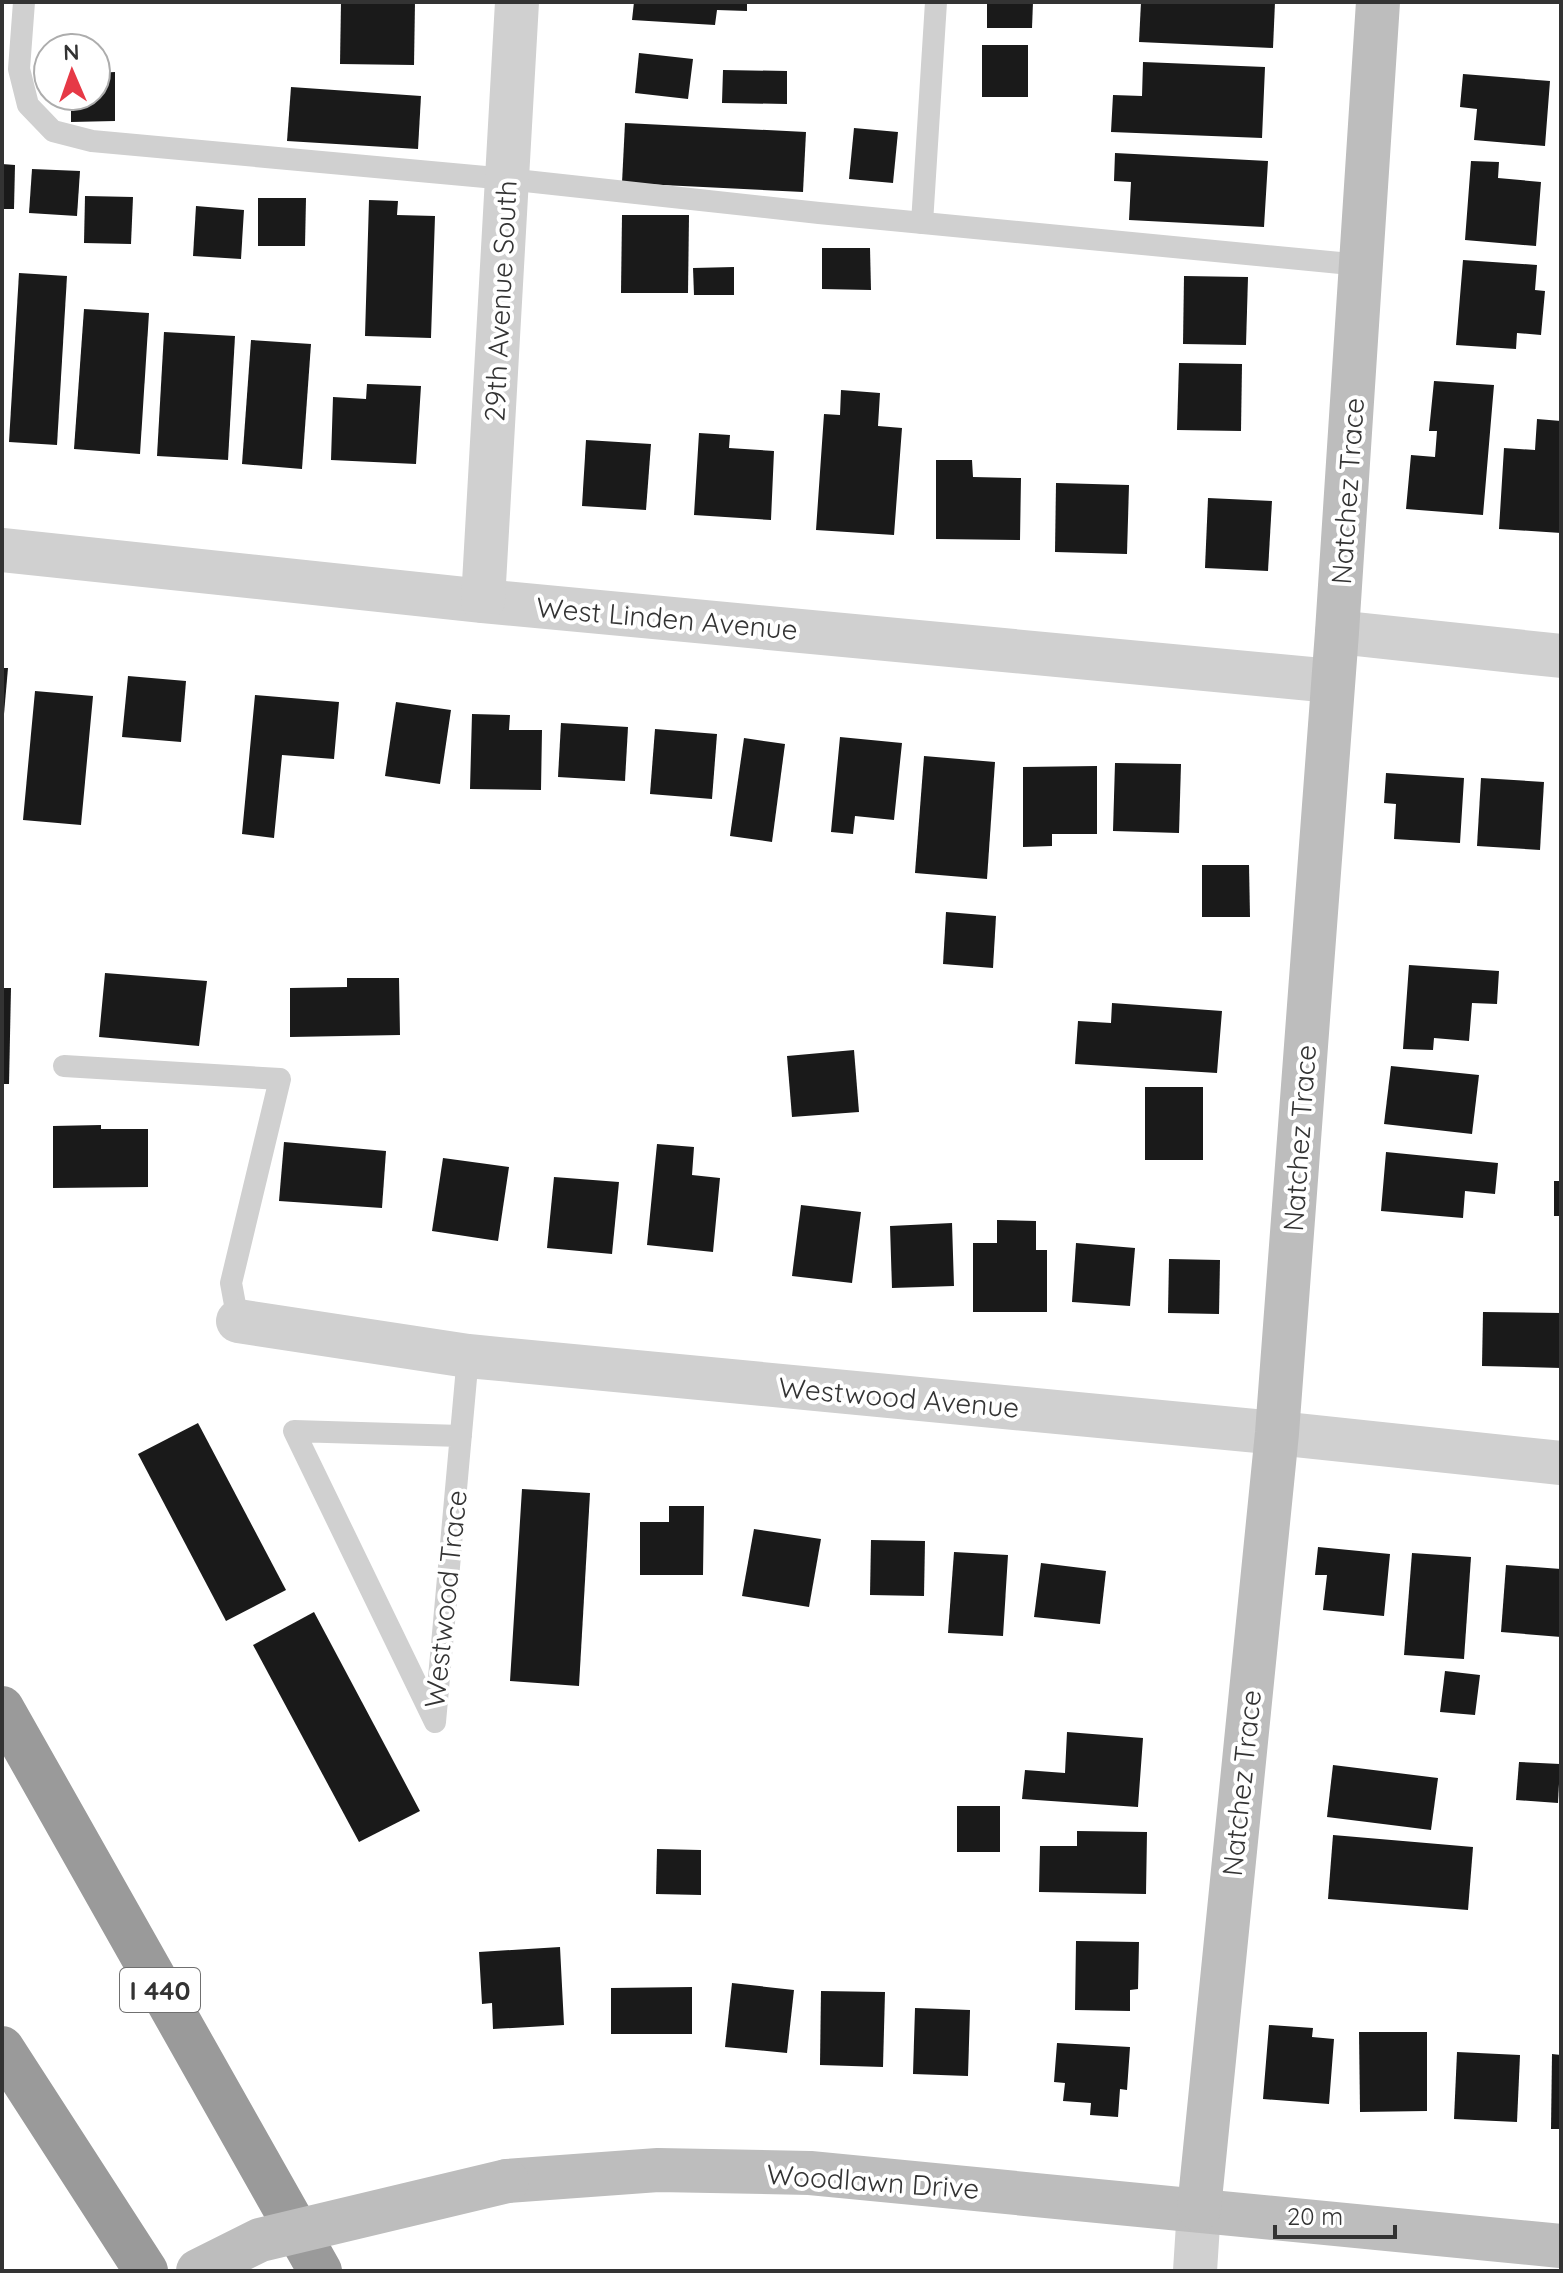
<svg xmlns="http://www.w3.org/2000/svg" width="1563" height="2273" viewBox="0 0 1563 2273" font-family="Quicksand,sans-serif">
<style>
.building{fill:#1a1a1a}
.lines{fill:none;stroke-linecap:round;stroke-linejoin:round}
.service{stroke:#d0d0d0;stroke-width:22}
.minor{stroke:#d0d0d0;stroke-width:44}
.secondary{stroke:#bdbdbd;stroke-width:44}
.motorway{stroke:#9a9a9a;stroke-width:44}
.secondary-bridge{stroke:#bdbdbd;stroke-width:44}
.labels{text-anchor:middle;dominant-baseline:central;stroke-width:8;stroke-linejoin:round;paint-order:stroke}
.shield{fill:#fff;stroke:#707070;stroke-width:2}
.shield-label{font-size:26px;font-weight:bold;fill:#333}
.street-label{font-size:28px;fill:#333;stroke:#fff}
</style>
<rect width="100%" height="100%" fill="#fff"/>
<g class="building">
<polygon points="341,2 415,2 414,65 340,64"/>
<polygon points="634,2 747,2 747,11 717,10 715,25 632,20"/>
<polygon points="987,2 1033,2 1032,28 987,28"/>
<polygon points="1141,2 1275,2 1273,48 1139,42"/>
<rect x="982" y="45" width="46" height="52"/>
<polygon points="639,53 693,59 688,99 635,93"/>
<polygon points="1143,62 1265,67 1262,138 1111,132 1113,95 1142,96"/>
<polygon points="723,70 787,71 787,104 722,103"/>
<polygon points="115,72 115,121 71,122 71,96 96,96 96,73"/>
<polygon points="1463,74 1550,81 1545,146 1474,140 1477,109 1460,107"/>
<polygon points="291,87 421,96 418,149 287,141"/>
<polygon points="625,123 806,132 803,192 622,183"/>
<polygon points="854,128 898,132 893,183 849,179"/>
<polygon points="1115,153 1268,161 1264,227 1129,220 1131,182 1114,181"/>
<polygon points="1471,161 1499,162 1498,178 1541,182 1536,246 1465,240"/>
<polygon points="2,164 15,165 14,209 2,209"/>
<polygon points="32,169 80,171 77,216 29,213"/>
<polygon points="85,196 133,197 131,244 84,243"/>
<polygon points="258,198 306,198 305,246 258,246"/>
<polygon points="369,200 398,201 397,215 435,216 431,338 365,336"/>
<polygon points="196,206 244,210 241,259 193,256"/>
<polygon points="622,215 689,215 688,293 621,293"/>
<polygon points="822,248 870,248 871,290 822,289"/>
<polygon points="1463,260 1537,265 1535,290 1545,291 1541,335 1517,333 1516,349 1456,345"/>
<polygon points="734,267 734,295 694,295 693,268"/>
<polygon points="19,273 67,276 57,445 9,442"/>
<polygon points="1184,276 1248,277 1246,345 1183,344"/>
<polygon points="84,309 149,313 140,454 74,449"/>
<polygon points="164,332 235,336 228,460 157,456"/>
<polygon points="251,340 311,344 302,469 242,464"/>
<polygon points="1179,363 1242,364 1241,431 1177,430"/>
<polygon points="1434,381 1494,385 1483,515 1406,509 1411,455 1435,457 1437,431 1429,431"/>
<polygon points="367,384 421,386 416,464 331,460 333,397 366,399"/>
<polygon points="841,390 880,393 878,426 902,428 894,535 816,530 824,414 840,415"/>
<polygon points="1537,419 1561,421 1561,533 1499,529 1504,448 1535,450"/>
<polygon points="699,433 730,435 729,448 774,451 771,520 694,515"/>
<polygon points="586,440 651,444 646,510 582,506"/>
<polygon points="936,460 972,460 973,477 1021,478 1020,540 936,539"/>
<polygon points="1056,483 1129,485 1127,554 1055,552"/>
<polygon points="1208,498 1272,501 1268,571 1205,568"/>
<polygon points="2,668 8,668 4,714 2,714"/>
<polygon points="128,676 186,681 181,742 122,737"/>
<polygon points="35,691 93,696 81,825 23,820"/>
<polygon points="255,695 339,702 334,759 282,755 274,838 242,834"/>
<polygon points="396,702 451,710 440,784 385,776"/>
<polygon points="472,714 510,715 509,730 542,730 541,790 470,789"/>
<polygon points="561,723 628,727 625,781 558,777"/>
<polygon points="655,729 717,734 712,799 650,794"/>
<polygon points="840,737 902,743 894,820 855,816 853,834 831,832"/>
<polygon points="744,738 785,744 772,842 730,836"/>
<polygon points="924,756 995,762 987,879 915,873"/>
<polygon points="1115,763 1181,764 1179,833 1113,831"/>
<polygon points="1097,766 1097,834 1052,834 1052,846 1023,847 1023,767"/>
<polygon points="1386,773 1464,778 1460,843 1394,839 1396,804 1384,803"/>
<polygon points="1481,778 1544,782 1540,850 1477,846"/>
<polygon points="1202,865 1249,865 1250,917 1202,917"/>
<polygon points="946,912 996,916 993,968 943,964"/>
<polygon points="1409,965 1499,971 1497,1004 1472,1003 1469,1041 1434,1038 1433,1050 1403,1049"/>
<polygon points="105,973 207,981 199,1046 99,1037"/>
<polygon points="347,978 399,978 400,1035 290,1037 290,988 347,987"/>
<polygon points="2,988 11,988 9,1084 2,1084"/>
<polygon points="1112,1003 1222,1011 1217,1073 1075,1064 1078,1021 1111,1023"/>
<polygon points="854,1050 859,1112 792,1117 787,1056"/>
<polygon points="1391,1066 1479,1075 1472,1134 1384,1124"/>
<rect x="1145" y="1087" width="58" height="73"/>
<polygon points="101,1125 101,1129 148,1129 148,1187 53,1188 53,1126"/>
<polygon points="284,1142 386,1151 382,1208 279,1201"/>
<polygon points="657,1144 694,1147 692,1175 720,1178 713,1252 647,1245"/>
<polygon points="1386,1152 1498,1163 1495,1194 1465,1191 1463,1218 1381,1211"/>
<polygon points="443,1158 509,1167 498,1241 432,1231"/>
<polygon points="554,1177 619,1182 612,1254 547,1248"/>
<rect x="1554" y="1181" width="7" height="35"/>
<polygon points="801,1205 861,1212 852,1283 792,1276"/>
<polygon points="997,1220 1036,1221 1036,1250 1047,1250 1047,1312 973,1312 973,1243 997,1243"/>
<polygon points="952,1223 954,1286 892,1288 890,1226"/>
<polygon points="1076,1243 1135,1248 1130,1306 1072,1302"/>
<polygon points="1169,1259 1220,1260 1219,1314 1168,1313"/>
<polygon points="1483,1312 1561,1313 1561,1368 1482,1366"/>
<polygon points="198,1423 286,1590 226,1621 138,1454"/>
<polygon points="522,1489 590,1493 579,1686 510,1681"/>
<polygon points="669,1506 704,1506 703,1575 640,1575 640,1522 669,1522"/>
<polygon points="754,1529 821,1539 809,1607 742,1596"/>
<polygon points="871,1540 925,1541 924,1596 870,1595"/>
<polygon points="1318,1547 1390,1554 1384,1616 1323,1610 1327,1575 1315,1575"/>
<polygon points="954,1552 1008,1555 1003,1636 948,1633"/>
<polygon points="1412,1553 1471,1557 1464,1659 1404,1655"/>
<polygon points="1041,1563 1106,1571 1100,1624 1034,1617"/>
<polygon points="1506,1565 1561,1569 1561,1637 1501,1632"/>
<polygon points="314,1612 420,1811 359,1842 253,1645"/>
<polygon points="1445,1671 1480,1675 1475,1715 1440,1712"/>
<polygon points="1067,1732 1143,1738 1138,1807 1022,1799 1025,1770 1065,1773"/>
<polygon points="1519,1762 1560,1764 1558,1803 1516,1800"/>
<polygon points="1333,1765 1438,1778 1431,1830 1327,1817"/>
<rect x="957" y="1806" width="43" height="46"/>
<polygon points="1077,1831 1147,1832 1146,1894 1039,1892 1040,1846 1077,1846"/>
<polygon points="1333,1835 1473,1847 1468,1910 1328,1899"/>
<polygon points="657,1849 701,1850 701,1895 656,1894"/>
<polygon points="1076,1941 1139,1942 1138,1989 1130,1990 1130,2011 1075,2010"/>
<polygon points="560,1947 564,2025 493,2029 492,2003 482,2004 479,1952"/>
<polygon points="732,1983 794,1990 787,2053 725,2047"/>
<polygon points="692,1987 692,2034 611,2034 611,1988"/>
<polygon points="821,1991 885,1992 883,2067 820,2065"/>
<polygon points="915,2008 970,2010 968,2076 913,2074"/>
<polygon points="1269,2025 1313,2028 1312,2037 1334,2039 1329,2104 1263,2099"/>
<polygon points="1359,2032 1427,2032 1427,2111 1360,2112"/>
<polygon points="1057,2043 1130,2047 1127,2090 1120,2089 1118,2117 1090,2115 1091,2103 1063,2101 1065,2083 1054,2082"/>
<polygon points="1457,2052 1520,2055 1517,2122 1454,2119"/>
<polygon points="1552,2054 1561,2055 1561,2129 1551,2129"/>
</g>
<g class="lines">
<g class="service">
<polyline points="24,2 19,69 28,105 53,131 92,141 507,179 819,213 1361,265"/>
<polyline points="922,223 936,2"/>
<polyline points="64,1066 280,1079 231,1283 238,1321"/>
<polyline points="461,1436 294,1431 435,1722 468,1356"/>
</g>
<g class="minor">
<polyline points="2,550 483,601 1332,681"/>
<polyline points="483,601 517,2"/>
<polyline points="1337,632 1561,656"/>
<polyline points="238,1321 468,1356 1277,1433 1561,1463"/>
<polyline points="1195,2271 1199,2209"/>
</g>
<g class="secondary">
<polyline points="507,2181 658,2170 810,2173 1561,2246"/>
<polyline points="1199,2209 1277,1433 1337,632 1378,2"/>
</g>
<g class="motorway">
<polyline points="2,1708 320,2271"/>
<polyline points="2,2048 146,2271"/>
</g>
<polyline class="secondary-bridge" points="198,2271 260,2240 507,2181"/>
</g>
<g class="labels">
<rect class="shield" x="120" y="1968" width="80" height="44" rx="6"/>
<g class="shield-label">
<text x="160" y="1990">I 440</text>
</g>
<g class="street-label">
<text transform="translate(500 301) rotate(-87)">29th Avenue South</text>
<text transform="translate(1347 491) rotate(-86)">Natchez Trace</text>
<text transform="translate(667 618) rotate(5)">West Linden Avenue</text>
<text transform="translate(1299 1138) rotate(-86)">Natchez Trace</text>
<text transform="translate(899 1397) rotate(5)">Westwood Avenue</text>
<text transform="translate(445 1599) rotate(-84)">Westwood Trace</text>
<text transform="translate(1241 1783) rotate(-84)">Natchez Trace</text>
<text transform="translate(873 2181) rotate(4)">Woodlawn Drive</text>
</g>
</g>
<rect width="1563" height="2273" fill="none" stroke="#333333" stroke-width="8"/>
<g transform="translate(72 72) rotate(358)"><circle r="38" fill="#ffffff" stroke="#adadad" stroke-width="2"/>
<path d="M0-6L14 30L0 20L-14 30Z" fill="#e63946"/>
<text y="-12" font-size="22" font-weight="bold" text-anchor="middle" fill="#333333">N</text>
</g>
<path d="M1275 2225v12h120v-12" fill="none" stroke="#333333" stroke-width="4"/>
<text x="1287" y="2225" font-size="24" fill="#333333" stroke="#ffffff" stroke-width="6" paint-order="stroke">20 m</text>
</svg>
